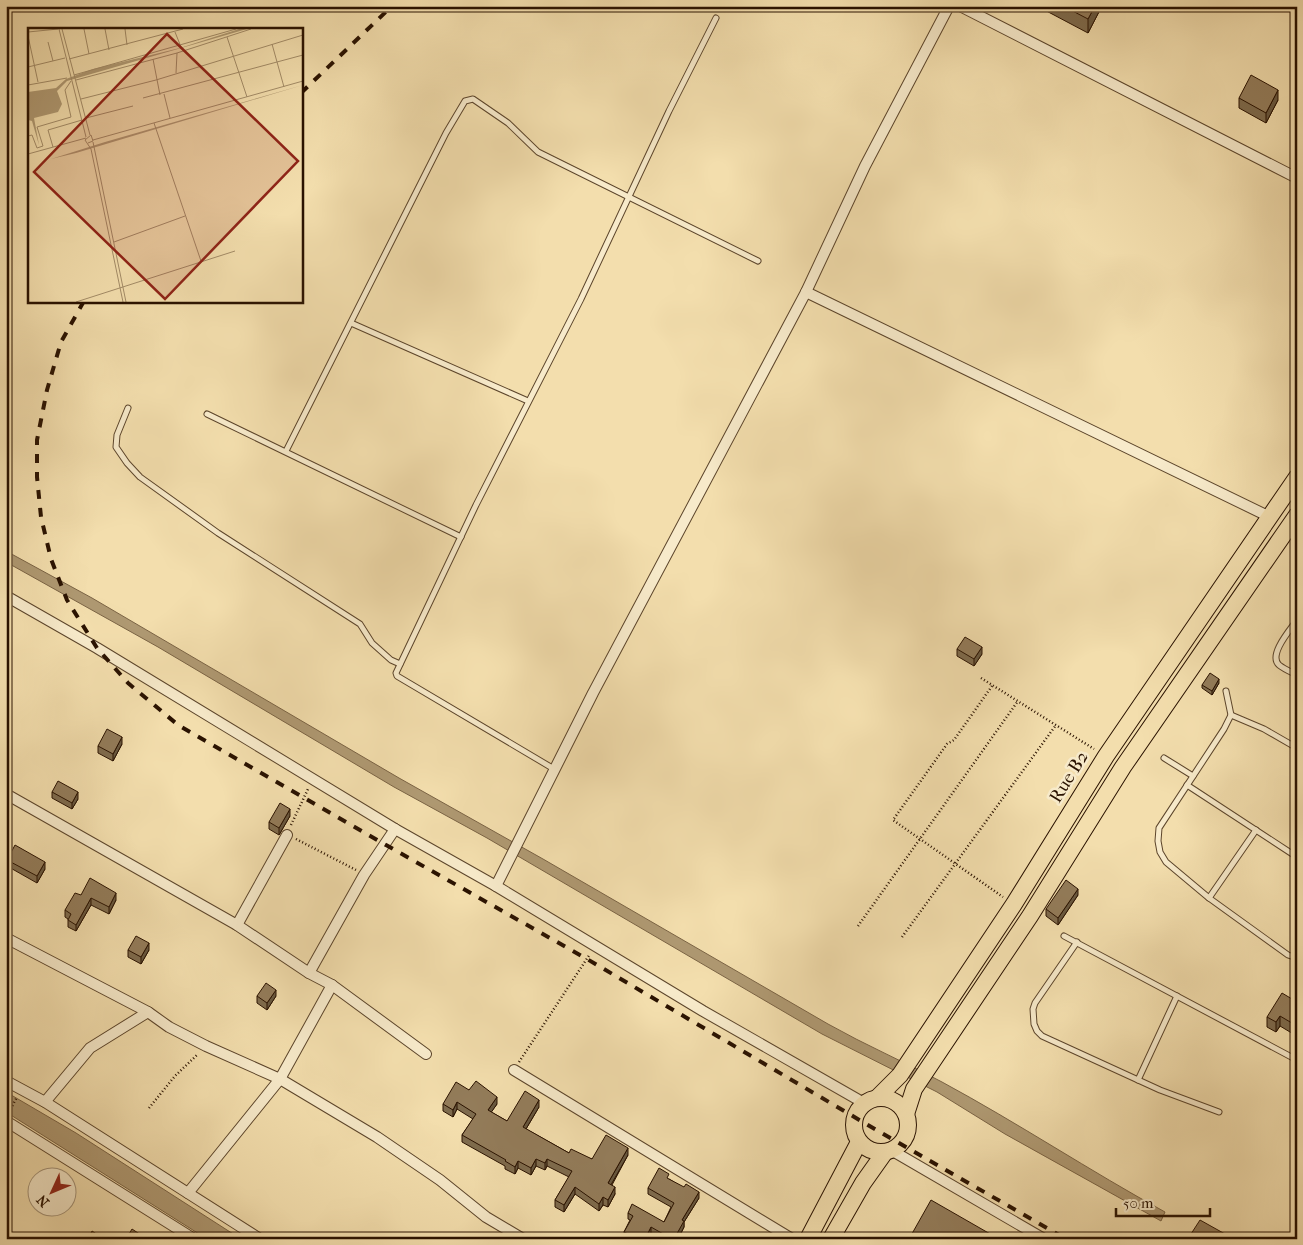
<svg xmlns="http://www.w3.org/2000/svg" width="1303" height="1245" viewBox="0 0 1303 1245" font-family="'IM FELL French Canon',serif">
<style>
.water{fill:#af9972;stroke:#7a6344}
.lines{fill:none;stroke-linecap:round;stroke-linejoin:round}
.lane-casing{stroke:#5c452b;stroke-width:7}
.street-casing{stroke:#5c452b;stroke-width:12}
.primary-casing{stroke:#2a1200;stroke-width:18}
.path{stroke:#2a1200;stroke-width:2.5;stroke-dasharray:1 2.5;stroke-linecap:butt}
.lane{stroke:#f7eaca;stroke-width:5}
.street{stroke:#f7eaca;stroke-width:10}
.primary{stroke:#f3dead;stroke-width:16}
.rail{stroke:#2a1200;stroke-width:4;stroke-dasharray:9 9;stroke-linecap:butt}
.wall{fill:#7e6b4d;stroke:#2a1200}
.shaded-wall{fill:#67573f;stroke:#2a1200}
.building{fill:#937c5a;stroke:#2a1200}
.labels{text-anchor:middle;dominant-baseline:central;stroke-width:5;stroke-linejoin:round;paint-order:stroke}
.street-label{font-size:18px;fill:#2a1200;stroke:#f7eaca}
.inset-road{fill:none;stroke:#a38c68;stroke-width:1}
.view{fill:#8f2418;fill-opacity:0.15;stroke:#8f2418;stroke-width:2.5}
.inset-edge{fill:none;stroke:#2a1200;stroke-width:2.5}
</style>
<rect width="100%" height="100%" fill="#f3dead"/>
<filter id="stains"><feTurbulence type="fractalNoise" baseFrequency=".004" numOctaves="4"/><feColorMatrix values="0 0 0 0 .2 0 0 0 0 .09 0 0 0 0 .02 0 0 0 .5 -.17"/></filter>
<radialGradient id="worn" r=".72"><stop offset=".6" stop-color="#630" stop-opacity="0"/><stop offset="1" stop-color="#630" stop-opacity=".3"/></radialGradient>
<g class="water">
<path d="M6,551L92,598L399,778L543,859L828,1024C865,1045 905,1062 942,1082C1018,1123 1090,1171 1165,1212L1161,1221L1005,1134L937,1092L822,1034L487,838L394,787L158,647L6,562Z"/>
<polygon points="6,1092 76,1133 241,1239 207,1239 6,1112"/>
</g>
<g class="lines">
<defs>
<g id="lane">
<polyline points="351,323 528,401"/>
<polyline points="128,408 117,435 116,447 127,463 140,477 218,533 360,624 372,643 391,660 400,664"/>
<polyline points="207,414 461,537"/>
<polyline points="286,451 446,133 465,101 473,99 508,123 538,152 758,261"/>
<path d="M1297,620C1290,630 1268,655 1279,665C1284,669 1291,672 1297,675"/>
<polyline points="1226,691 1231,715 1224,729 1159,828 1158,841 1160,852 1166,862 1209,898 1288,955 1297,958"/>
<polyline points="1231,715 1264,729 1297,748"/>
<polyline points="1164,758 1193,776"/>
<polyline points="554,769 397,676 396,673 476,505 581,299 669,111 716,18"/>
<polyline points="1187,785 1297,857"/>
<polyline points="1209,898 1256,830"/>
<polyline points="1064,936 1297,1060"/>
<polyline points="1077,942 1035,1003 1033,1009 1034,1024 1037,1031 1042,1036 1160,1090 1219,1112"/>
<polyline points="1138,1080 1177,996"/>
</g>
<g id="street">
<polyline points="960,6 1297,178"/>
<polyline points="806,292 1270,517"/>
<polyline points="6,596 97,648 395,829 496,886 703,1011 864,1103"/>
<polyline points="6,794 237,925 309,973 332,985 426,1054"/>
<polyline points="496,886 593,693 806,292 865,166 949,6"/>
<polyline points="237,925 287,835"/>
<polyline points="6,938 148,1012 169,1027 206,1046 280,1079 377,1137 440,1180 486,1217 523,1239"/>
<polyline points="309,973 364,875 395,829"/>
<polyline points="514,1070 792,1239"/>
<polyline points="6,1081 45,1102 260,1239"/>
<polyline points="45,1102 90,1048 148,1012"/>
<polyline points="6,1121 194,1239"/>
<polyline points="891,1150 1044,1239"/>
<polyline points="188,1193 280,1079 332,985"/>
</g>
<g id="primary">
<circle cx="881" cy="1125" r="27"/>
<polyline points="877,1098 900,1075 1014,904 1106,756 1297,477"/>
<polyline points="906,1114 914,1089 1030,916 1123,767 1297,515"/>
<polyline points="808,1239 859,1142"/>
<polyline points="831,1239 863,1183 885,1152"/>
</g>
</defs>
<use href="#lane" class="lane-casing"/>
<use href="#street" class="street-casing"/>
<use href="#primary" class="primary-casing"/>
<g class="path">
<polyline points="981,678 1094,749"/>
<polyline points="992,686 954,740 947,744 893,820 1003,897"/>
<polyline points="291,825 308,789"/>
<polyline points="296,839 356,870"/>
<polyline points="858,926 1018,701"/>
<polyline points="902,937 1056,725"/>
<polyline points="519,1062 590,954"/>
<polyline points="149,1108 175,1076 198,1054"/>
<polyline points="9,1112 17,1097"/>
</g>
<use href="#lane" class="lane"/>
<use href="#street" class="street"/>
<use href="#primary" class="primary"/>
<g class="rail">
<polyline points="301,93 392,6"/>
<polyline points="84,301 61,342 47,390 37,440 37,477 41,517 51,559 67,600 97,648 128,683 178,725 386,845 587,959 878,1131 1066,1239"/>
</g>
</g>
<g class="wall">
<polygon points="1037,6 1102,6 1088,33"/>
<polygon points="1239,98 1278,100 1266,123 1239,108"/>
<polygon points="957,649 982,654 974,666 957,656"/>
<polygon points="1219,683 1212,695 1202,688 1202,685"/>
<polygon points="122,744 113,761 98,753 98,746"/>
<polygon points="52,792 78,799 72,809 52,798"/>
<polygon points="290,816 279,835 269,829 269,822"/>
<polygon points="7,860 45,869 37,883 7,866"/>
<polygon points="81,895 116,900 109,914 91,905 76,931 68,927 68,919 65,917 65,910"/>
<polygon points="1078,895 1058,925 1046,916 1046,909"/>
<polygon points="128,950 149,950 141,964 128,957"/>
<polygon points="257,996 276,996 267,1010 257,1003"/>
<polygon points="1297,1002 1297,1040 1295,1039 1295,1035 1280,1026 1276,1032 1267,1027 1267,1017"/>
<polygon points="469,1090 497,1104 491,1112 507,1121 539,1107 526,1129 569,1153 592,1159 628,1155 612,1185 615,1194 608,1207 603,1205 599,1211 575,1194 564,1212 555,1207 555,1200 569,1177 547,1166 545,1170 536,1166 531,1175 518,1168 515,1174 505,1169 505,1166 462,1142 462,1135 473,1119 457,1109 453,1117 443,1111 443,1104"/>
<polygon points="669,1179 699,1198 684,1222 684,1227 678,1239 661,1239 651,1233 648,1239 625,1239 624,1238 624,1232 630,1220 628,1219 628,1213 664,1222 671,1207 648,1194 648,1188"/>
</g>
<g class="shaded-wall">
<polygon points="1095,6 1102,6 1088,33 1088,19"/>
<polygon points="1278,90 1278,100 1266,123 1266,113"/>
<polygon points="982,647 982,654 974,666 974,659"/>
<polygon points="1219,679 1219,683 1212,695 1212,691"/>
<polygon points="122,737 122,744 113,761 113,754"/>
<polygon points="78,792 78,799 72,809 72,803"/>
<polygon points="290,809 290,816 279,835 279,828"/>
<polygon points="45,862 45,869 37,883 37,876"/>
<polygon points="1078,889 1078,895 1058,925 1058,918"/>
<polygon points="116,893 116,900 109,914 109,907"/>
<polygon points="91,898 91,905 76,931 76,925"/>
<polygon points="149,943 149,950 141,964 141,957"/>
<polygon points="276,990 276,996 267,1010 267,1003"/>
<polygon points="1280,1016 1280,1026 1276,1032 1276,1022"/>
<polygon points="497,1097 497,1104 488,1117 488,1110"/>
<polygon points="539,1100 539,1107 523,1134 523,1127"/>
<polygon points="457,1102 457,1109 453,1117 453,1110"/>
<polygon points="628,1148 628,1155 608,1190 608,1183"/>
<polygon points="536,1159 536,1166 531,1175 531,1168"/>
<polygon points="547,1159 547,1166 545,1170 545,1163"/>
<polygon points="518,1161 518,1168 515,1174 515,1167"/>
<polygon points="575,1187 575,1194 564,1212 564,1205"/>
<polygon points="615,1187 615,1194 608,1207 608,1200"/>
<polygon points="699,1192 699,1198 684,1222 684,1227 678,1239 674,1239 682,1220"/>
<polygon points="603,1197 603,1205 599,1211 599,1204"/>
<polygon points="651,1227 651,1233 648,1239 645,1239"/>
</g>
<g class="building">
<polygon points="1063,6 1095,6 1088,19"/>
<polygon points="1251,75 1278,90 1266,113 1239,98"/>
<polygon points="965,637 982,647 974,659 957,649"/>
<polygon points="1210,673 1219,679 1212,691 1202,685"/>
<polygon points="107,729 122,737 113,754 98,746"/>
<polygon points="58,781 78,792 72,803 52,792"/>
<polygon points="280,803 290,809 279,828 269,822"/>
<polygon points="15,845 45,862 37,876 7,860"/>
<polygon points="90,878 116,893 109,907 91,898 76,925 68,920 71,914 65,910 75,893 81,895"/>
<polygon points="1066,880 1078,889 1058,918 1046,909"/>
<polygon points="136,936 149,943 141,957 128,950"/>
<polygon points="266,983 276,990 267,1003 257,996"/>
<polygon points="1282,993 1297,1002 1297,1026 1280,1016 1276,1022 1267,1017"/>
<polygon points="476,1081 497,1097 488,1110 507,1121 525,1091 539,1100 523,1127 569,1153 571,1149 592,1159 606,1135 628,1148 608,1183 615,1187 608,1200 603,1197 599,1204 575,1187 564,1205 555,1200 572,1171 547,1159 545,1163 536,1159 531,1168 518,1161 515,1167 505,1161 506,1160 462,1135 476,1114 457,1102 453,1110 443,1104 456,1082 469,1090"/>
<polygon points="659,1168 669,1174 667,1178 684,1187 686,1184 699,1192 682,1220 684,1221 674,1239 672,1239 651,1227 645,1239 633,1239 634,1237 624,1232 633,1216 628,1213 632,1204 664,1222 674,1203 648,1188"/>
<polygon points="931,1200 999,1239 909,1239"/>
<polygon points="1200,1220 1234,1239 1191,1239 1189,1237"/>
<polygon points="132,1229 147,1239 126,1239"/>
<polygon points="92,1231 101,1237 100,1239 88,1239"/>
</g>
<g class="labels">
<g class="street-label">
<text transform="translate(1069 777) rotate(-58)">Rue B2</text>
</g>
</g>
<g transform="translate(28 28)">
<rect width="275" height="275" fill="#f3dead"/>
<path d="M211,1H219L39,53L29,63L34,76L30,84L6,90L11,117L4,93L0,92V64L28,60L38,51L65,41L152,20ZM275,57L48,125L23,131L77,114Z" fill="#af9972"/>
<path class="inset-road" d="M31,1L58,109M34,1L62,107M56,1L61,26M77,1L81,22M97,1L99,17M0,4L30,1M147,4L153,19M0,8L10,54M199,9L219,69M20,14L25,33M244,16L256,59M41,31L155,1M125,31L132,67M0,39L37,30M148,45L149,25M46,47L208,1M48,52L149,25L223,1M0,57L39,50M136,66L142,90M115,70L275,27M53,71L128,52L275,7M58,90L105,78M126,95L173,233M0,108L4,107L9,120L15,118L9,99L43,89L37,62L43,53M65,112L275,53M65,114L98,274M60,115L65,113L63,107L57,112L63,121L95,274M25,119L20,102L54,92M0,126L58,110M86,214L157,188M48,274L207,223"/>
<path class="view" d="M139,6L270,133L137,271L6,144Z"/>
<rect width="275" height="275" class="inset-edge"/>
</g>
<rect width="1303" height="1245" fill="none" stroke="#f3dead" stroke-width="25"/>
<rect x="8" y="8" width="1288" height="1230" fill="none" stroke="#2a1200" stroke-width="2.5"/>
<rect x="12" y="12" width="1278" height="1220" fill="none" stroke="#2a1200"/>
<g transform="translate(52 1192) rotate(226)"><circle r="24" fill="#f7eaca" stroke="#a59479"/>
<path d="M0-4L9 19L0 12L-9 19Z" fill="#8f2418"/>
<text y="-8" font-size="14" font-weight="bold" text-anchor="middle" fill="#2a1200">N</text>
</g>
<path d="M1116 1208v8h94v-8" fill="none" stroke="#2a1200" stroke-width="2.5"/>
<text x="1123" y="1208" font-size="15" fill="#2a1200" stroke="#f7eaca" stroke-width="4" paint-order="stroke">50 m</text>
<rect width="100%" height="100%" filter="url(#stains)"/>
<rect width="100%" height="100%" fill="url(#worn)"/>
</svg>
